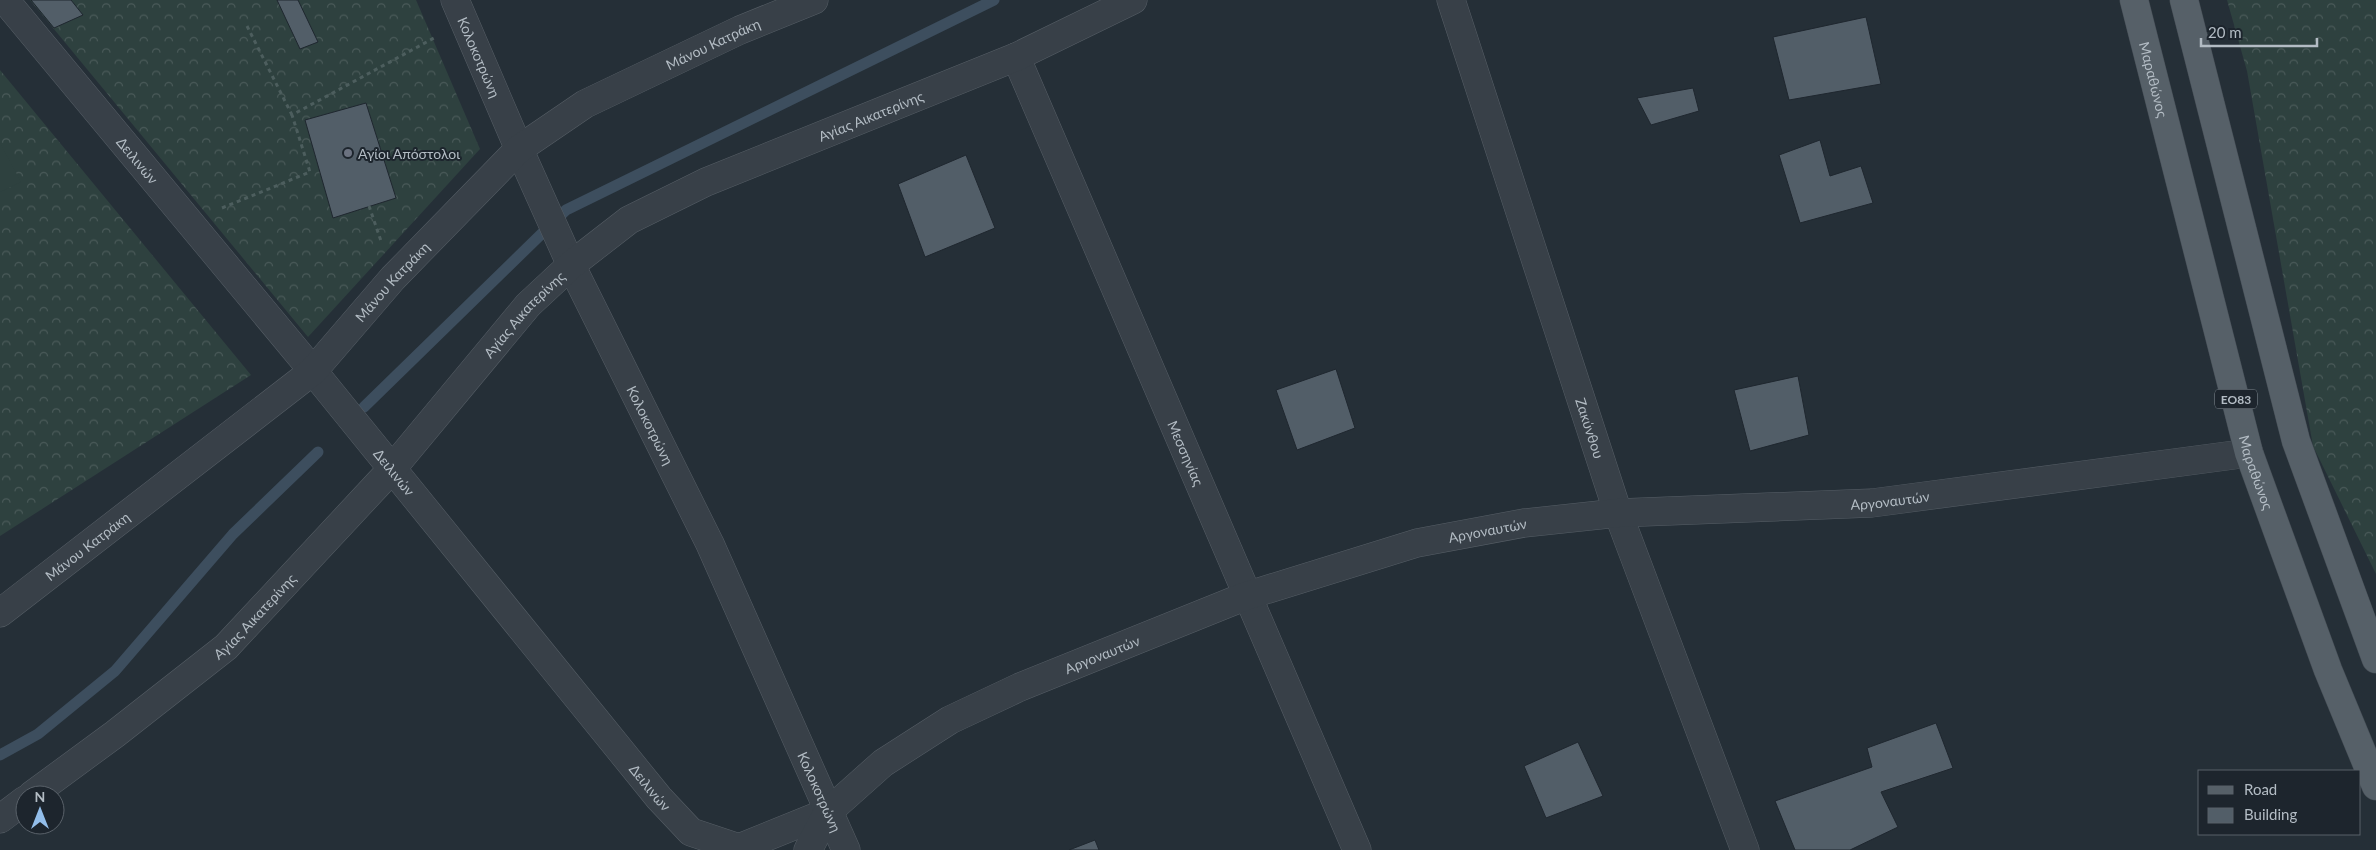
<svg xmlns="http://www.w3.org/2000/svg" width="2376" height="850" viewBox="0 0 2376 850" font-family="Lato,sans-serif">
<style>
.forest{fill:url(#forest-crowns)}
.pitch{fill:#2e413f}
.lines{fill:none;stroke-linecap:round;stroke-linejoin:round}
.stream{stroke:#3d4e5e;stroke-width:11}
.building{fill:#525e68;stroke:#1f272f}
.minor-casing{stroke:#565e66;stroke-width:29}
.major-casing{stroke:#444c54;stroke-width:29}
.path{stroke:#4d5e5e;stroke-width:3;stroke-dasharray:4 4;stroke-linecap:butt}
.minor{stroke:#384048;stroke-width:28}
.major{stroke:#566068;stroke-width:28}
.worship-dot{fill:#6b7280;stroke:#1d252d;stroke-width:2}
.labels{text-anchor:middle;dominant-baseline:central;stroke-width:4;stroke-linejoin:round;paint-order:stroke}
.shield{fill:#1d252d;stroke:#868f97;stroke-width:1}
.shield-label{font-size:12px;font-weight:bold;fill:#b3bcc4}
.street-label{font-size:14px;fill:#b3bcc4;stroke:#1d252d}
.poi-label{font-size:14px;fill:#b3bcc4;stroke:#1d252d;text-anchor:start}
</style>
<defs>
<pattern id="forest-crowns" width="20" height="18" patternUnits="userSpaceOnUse" patternTransform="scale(1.25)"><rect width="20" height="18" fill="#2e413f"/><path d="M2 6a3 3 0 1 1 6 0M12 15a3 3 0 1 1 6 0" fill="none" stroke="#4a5a59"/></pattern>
</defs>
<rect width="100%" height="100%" fill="#252f37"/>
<g class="forest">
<polygon points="30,0 416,0 480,149 308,337"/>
<polygon points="2227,0 2376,0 2376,574 2313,446 2247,71"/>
<polygon points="0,70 251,375 0,536"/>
</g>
<polygon class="pitch" points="0,143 21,182 0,192"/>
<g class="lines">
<g class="stream">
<polyline points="364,407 566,210 994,0"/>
<polyline points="0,755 38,734 115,671 233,534 318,452"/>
</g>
</g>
<g class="building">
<polygon points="31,0 71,0 83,15 54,28"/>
<polygon points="277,0 298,0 318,42 300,49"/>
<polygon points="1866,17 1881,84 1789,100 1773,37"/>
<polygon points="1693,88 1699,111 1651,125 1637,98"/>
<polygon points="366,103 396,198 333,218 305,120"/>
<polygon points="1820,140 1830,176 1861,166 1873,203 1800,223 1779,155"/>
<polygon points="966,155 995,228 925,257 898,184"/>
<polygon points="1336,369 1355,428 1297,450 1276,390"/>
<polygon points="1798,376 1809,435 1750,451 1734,390"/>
<polygon points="1936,723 1953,768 1881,792 1898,827 1850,850 1795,850 1775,801 1872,767 1867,748"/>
<polygon points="1578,742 1603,796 1546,818 1524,766"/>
<polygon points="1095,840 1099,850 1069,850"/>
</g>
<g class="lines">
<defs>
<g id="minor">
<path id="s1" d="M5,0L313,371L659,798L691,832L739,848L828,812"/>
<path id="s2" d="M455,0L519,149L571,265L710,544L846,850"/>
<path id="s3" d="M1451,0L1618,513L1745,850"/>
<path id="s4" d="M1016,57L1357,850"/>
<path id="s5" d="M0,613L313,371L393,278L519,149L585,104L740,30L814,0"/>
<path id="s6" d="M32,795L115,734L226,647L391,470L528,305L571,265L629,220L706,182L1016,57L1133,0"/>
<polyline points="0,819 25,800"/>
<path id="s7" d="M808,850L828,812L883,763L950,720L1020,687L1246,596L1417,543L1524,523L1618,513L1872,503L2249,453"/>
</g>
<g id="major">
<path id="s8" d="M2134,0L2249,453L2328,670L2376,786"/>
<polyline points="2184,0 2296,441 2376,659"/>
</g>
</defs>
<use href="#minor" class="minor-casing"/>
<use href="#major" class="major-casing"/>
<g class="path">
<polyline points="247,26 292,115"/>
<polyline points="369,206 381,241"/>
<polyline points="222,208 310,172 292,115 434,38"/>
</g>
<use href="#minor" class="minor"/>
<use href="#major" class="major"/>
</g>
<circle class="worship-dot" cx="348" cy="153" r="5"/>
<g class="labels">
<rect class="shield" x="2215" y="389.5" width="42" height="19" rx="4"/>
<g class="shield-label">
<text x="2236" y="399">ΕΟ83</text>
</g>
<g class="street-label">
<text stroke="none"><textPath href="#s5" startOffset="920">Μάνου Κατράκη</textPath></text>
<text stroke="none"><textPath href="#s2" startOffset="62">Κολοκοτρώνη</textPath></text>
<text stroke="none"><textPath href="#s8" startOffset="82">Μαραθώνος</textPath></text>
<text stroke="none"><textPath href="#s6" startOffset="1096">Αγίας Αικατερίνης</textPath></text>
<text stroke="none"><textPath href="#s1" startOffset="208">Δειλινών</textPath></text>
<text stroke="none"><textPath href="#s5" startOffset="515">Μάνου Κατράκη</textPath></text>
<text stroke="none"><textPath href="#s6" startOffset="691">Αγίας Αικατερίνης</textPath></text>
<text stroke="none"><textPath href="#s2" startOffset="468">Κολοκοτρώνη</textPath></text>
<text stroke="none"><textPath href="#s3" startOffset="450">Ζακύνθου</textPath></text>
<text stroke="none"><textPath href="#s4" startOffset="431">Μεσσηνίας</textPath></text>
<text stroke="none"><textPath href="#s8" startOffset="488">Μαραθώνος</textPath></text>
<text stroke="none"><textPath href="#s1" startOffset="612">Δειλινών</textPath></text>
<text stroke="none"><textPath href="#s7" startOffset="1172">Αργοναυτών</textPath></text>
<text stroke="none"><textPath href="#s7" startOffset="768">Αργοναυτών</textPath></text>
<text stroke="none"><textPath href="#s5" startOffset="110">Μάνου Κατράκη</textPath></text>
<text stroke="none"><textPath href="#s6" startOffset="286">Αγίας Αικατερίνης</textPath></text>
<text stroke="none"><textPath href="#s7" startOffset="362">Αργοναυτών</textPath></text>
<text stroke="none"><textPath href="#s1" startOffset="1018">Δειλινών</textPath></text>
<text stroke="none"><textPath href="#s2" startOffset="872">Κολοκοτρώνη</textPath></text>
</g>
<g class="poi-label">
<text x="358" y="153">Αγίοι Απόστολοι</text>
</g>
</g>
<rect x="2198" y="770" width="162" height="65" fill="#1d252d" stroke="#596169"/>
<rect x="2208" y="786" width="25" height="8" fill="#566068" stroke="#596169"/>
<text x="2244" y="795" font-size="15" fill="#b3bcc4">Road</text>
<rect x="2208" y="808" width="25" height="15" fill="#525e68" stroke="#596169"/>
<text x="2244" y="820" font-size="15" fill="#b3bcc4">Building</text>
<g transform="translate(40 810)"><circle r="24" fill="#1d252d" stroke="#596169"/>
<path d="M0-4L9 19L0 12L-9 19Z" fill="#93beea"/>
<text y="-8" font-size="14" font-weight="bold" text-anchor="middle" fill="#b3bcc4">N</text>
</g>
<path d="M2201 38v8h116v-8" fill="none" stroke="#b3bcc4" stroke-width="2.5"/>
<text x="2208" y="38" font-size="15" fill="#b3bcc4" stroke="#1d252d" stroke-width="4" paint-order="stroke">20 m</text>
</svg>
